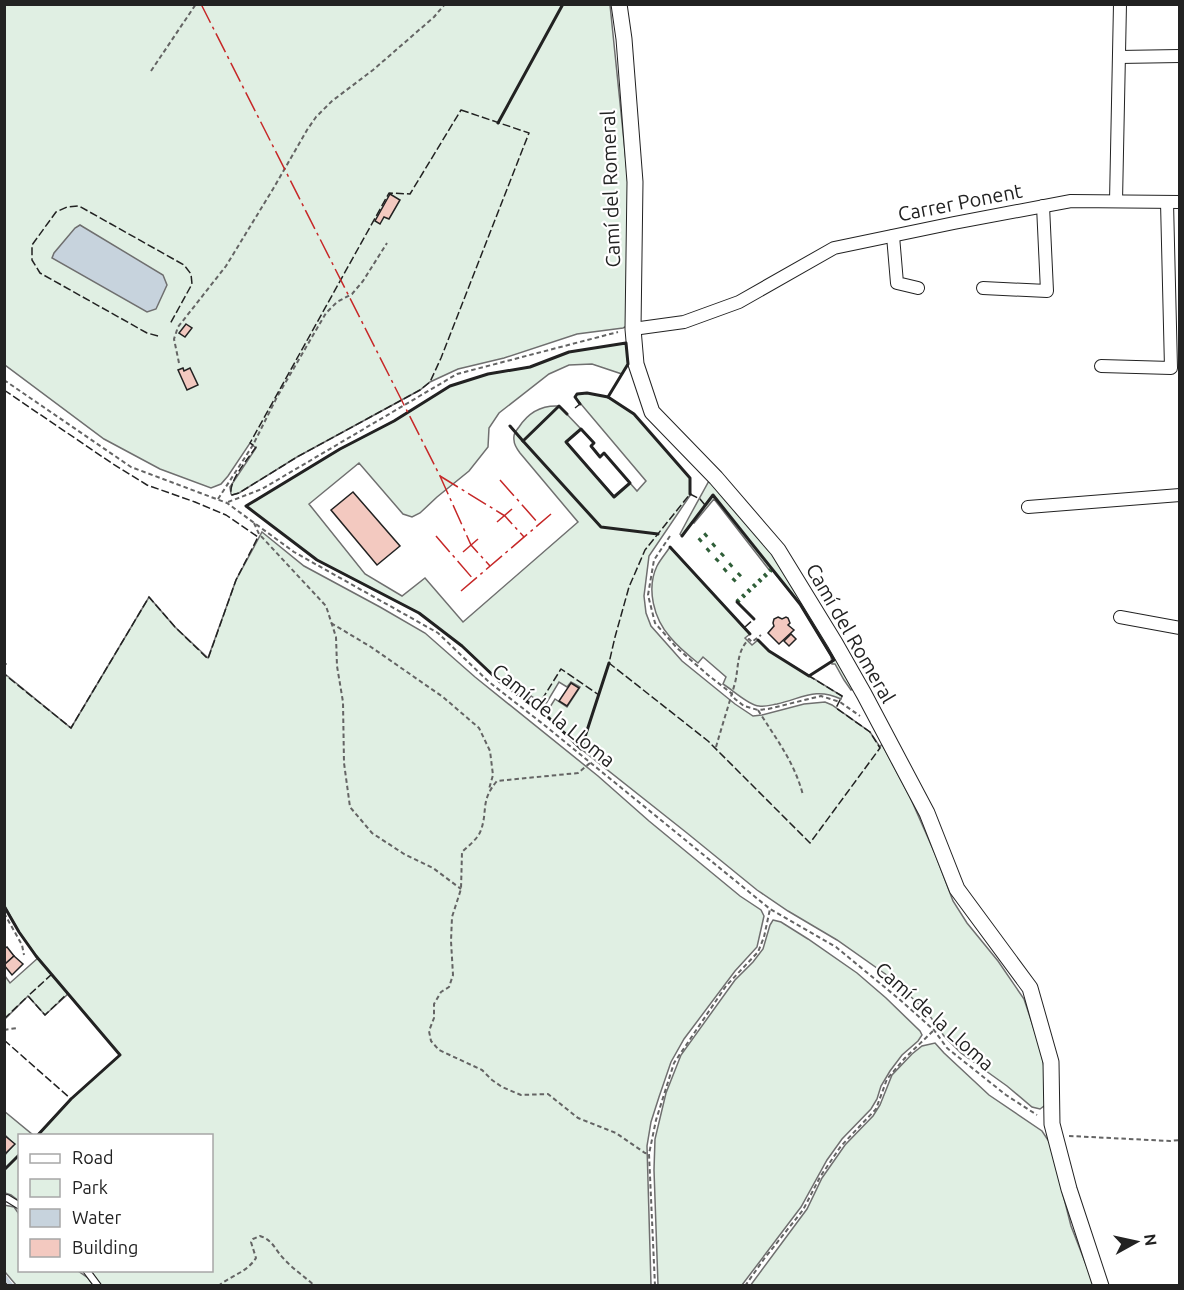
<svg xmlns="http://www.w3.org/2000/svg" width="1184" height="1290" viewBox="0 0 1184 1290" font-family="Ubuntu,sans-serif">
<style>
.green{fill:#e0efe3;stroke:#6f6f6f;stroke-width:1.5}
.water{fill:#c7d3dd;stroke:#6f6f6f;stroke-width:1.5}
.lines{fill:none;stroke-linecap:round;stroke-linejoin:round}
.stream{stroke:#c7d3dd;stroke-width:4}
.building{fill:#f3c9c0;stroke:#222;stroke-width:1.5}
.service-casing{stroke:#222;stroke-width:8}
.minor-casing{stroke:#222;stroke-width:14}
.tertiary-casing{stroke:#222;stroke-width:17}
.path{stroke:#646464;stroke-width:2;stroke-dasharray:4.5 3;stroke-linecap:butt}
.service{stroke:#fff;stroke-width:6}
.minor{stroke:#fff;stroke-width:12}
.tertiary{stroke:#fff;stroke-width:15}
.hedge{stroke:#2f5e38;stroke-width:4.5;stroke-dasharray:3 4.5;stroke-linecap:butt}
.fence{stroke:#222;stroke-width:1.5;stroke-dasharray:8 3;stroke-linecap:butt}
.wall{stroke:#222;stroke-width:3}
.power{stroke:#c62828;stroke-width:1.5;stroke-dasharray:21 4.5 3 4.5;stroke-linecap:butt}
.labels{text-anchor:middle;dominant-baseline:central;stroke-width:4.5;stroke-linejoin:round;paint-order:stroke}
.street-label{font-size:20px;fill:#222;stroke:#fff}
</style>
<rect width="100%" height="100%" fill="#fff"/>
<g class="green">
<polygon points="4,5 610,5 627,171 631,227 629,325 623,328 577,334 504,358 458,369 430,382 420,390 297,457 239,493 232,495 231,494 230,487 256,448 250,443 228,476 221,484 211,488 160,469 104,439 5,365"/>
<path d="M626,343L628,364L622,374L592,364L569,365L549,374L499,413L489,428L488,447L469,471L437,497L420,513L412,517L403,514L359,463L309,504L365,574L402,596L425,578L463,622L578,522L520,453C517,449 514,444 514,440C513,434 516,431 519,427C528,413 542,405 559,406L581,429L566,442L614,496L630,483L637,491L646,481L575,397L577,394L587,393L608,397L634,414L690,478V493L691,494L649,556L644,596L646,613L651,626L682,661L735,704L753,716L762,715L804,704L825,702L832,705L870,732L880,747L882,744L910,797L936,856L953,901L967,923L998,961L1024,999L1041,1050L1048,1090V1103L1040,1109L1032,1107L1007,1086L961,1053L944,1036L927,1012L891,978L837,940L788,911L757,890L687,833L581,749L545,715L555,699L567,707L580,687L571,682L567,687L559,682L541,712L536,709L540,702L531,696L526,702L499,681L462,646L419,613L317,560L246,506L340,449L394,421L450,386L488,374L530,367L569,352Z"/>
<polygon points="710,479 772,549 847,677 853,689 851,690 844,680 835,664 832,664 831,656 800,604 772,570 770,571 714,499 694,523 692,522 682,536 680,534 688,519"/>
<polygon points="262,532 304,566 380,607 425,633 475,677 598,776 649,821 740,896 761,910 764,916 757,947 735,971 684,1039 671,1062 659,1097 651,1122 647,1146 651,1285 101,1285 91,1271 212,1270 212,1136 37,1135 71,1099 120,1055 68,994 45,1015 28,996 5,1019 5,976 10,983 38,958 19,932 5,906 5,674 71,728 149,597 175,627 208,658 236,580"/>
<path d="M670,547L750,634L745,638L752,645L758,640L769,651L842,696L841,699C815,687 803,698 777,704C771,705 765,707 759,706C748,705 733,690 723,684L726,677L703,657L698,663C688,655 678,647 670,637C654,619 646,589 657,566C660,560 666,553 670,547Z"/>
<polygon points="773,920 781,922 808,939 857,973 886,998 920,1031 922,1035 918,1041 902,1055 890,1071 881,1086 877,1099 871,1109 842,1139 827,1160 801,1207 742,1285 658,1285 654,1170 655,1139 666,1093 681,1055 735,980 753,962 763,949 770,925"/>
<polygon points="935,1043 944,1053 989,1095 1042,1131 1050,1143 1071,1226 1094,1285 750,1286 807,1209 822,1178 845,1145 873,1116 880,1105 892,1075 912,1054 922,1046"/>
<polygon points="4,1111 33,1135 20,1136 19,1201 11,1195 5,1193 5,1155 14,1144 5,1135"/>
<polygon points="4,1205 14,1207 19,1214 20,1270 78,1271 88,1278 93,1285 16,1285 5,1272"/>
</g>
<polygon class="water" points="80,225 163,275 167,285 156,309 147,312 52,258 54,253 75,228"/>
<g class="lines">
<polyline class="stream" points="4,1276 12,1286"/>
</g>
<g class="building">
<polygon points="390,194 400,200 389,219 384,217 380,224 375,221"/>
<polygon points="186,324 192,328 185,337 179,333"/>
<polygon points="183,368 184,371 190,368 198,385 187,390 178,370"/>
<polygon points="353,492 400,546 377,565 331,510"/>
<polygon points="778,617 782,619 786,617 788,618 790,623 788,625 794,630 779,644 768,633 774,626 773,623 774,619"/>
<polygon points="791,634 796,639 789,646 784,641"/>
<polygon points="571,683 579,688 567,706 559,701"/>
<polygon points="7,947 14,956 5,964 4,949"/>
<polygon points="14,956 23,964 12,975 4,965"/>
<polygon points="4,1135 15,1144 4,1155"/>
</g>
<g class="lines">
<defs>
<g id="service">
<polyline points="4,1199 7,1198 20,1206"/>
<polyline points="86,1270 98,1286"/>
</g>
<g id="minor">
<polyline points="1119,57 1180,56"/>
<polyline points="1116,201 1120,4"/>
<polyline points="893,236 897,283 918,288"/>
<polyline points="983,288 1047,291 1043,206"/>
<polyline points="633,329 684,322 739,302 834,248 954,223 1071,201 1180,202"/>
<polyline points="1101,366 1171,368 1167,202"/>
<polyline points="1028,507 1180,495"/>
<polyline points="1120,617 1180,628"/>
</g>
<polyline id="tertiary" points="619,4 624,39 635,182 633,329 636,364 652,412 716,478 778,550 835,643 864,694 927,813 957,889 1030,988 1051,1062 1052,1124 1069,1189 1101,1286"/>
</defs>
<use href="#service" class="service-casing"/>
<use href="#minor" class="minor-casing"/>
<use href="#tertiary" class="tertiary-casing"/>
<g class="path">
<polyline points="151,71 196,4"/>
<polyline points="179,363 174,339 178,327 226,266 273,189 307,130 316,117 332,101 373,70 434,17 445,4"/>
<polyline points="4,380 131,467 227,503 294,552 438,633 489,682 543,724 770,909 836,947 899,999 934,1030 947,1048 1006,1095 1037,1115"/>
<polyline points="218,499 253,445 277,397 326,313 337,302 352,294 363,281 387,243"/>
<polyline points="228,502 262,489 457,374 618,332"/>
<polyline points="254,523 259,534 326,606 336,637 337,666 343,702 344,763 350,807 372,833 404,854 433,868 461,889"/>
<polyline points="670,536 654,560 648,595 655,623 677,648 708,675 731,693 735,699 744,706 758,710 768,709 821,696 840,702 860,716"/>
<polyline points="331,623 371,647 443,697 479,728 490,751 493,775 489,789"/>
<path d="M758,710C776,739 794,761 803,795"/>
<path d="M716,747C722,726 729,704 735,683C739,667 736,652 749,639L752,642L761,635"/>
<path d="M590,763L578,773L497,781C480,801 488,810 481,830C478,839 468,846 462,852L461,889L452,917L451,941L453,975L449,987L441,992L434,1004V1018L429,1031L431,1041L439,1050L482,1070L492,1080L502,1087L521,1095L548,1094L578,1118L616,1133L645,1153L649,1154"/>
<polyline points="4,913 22,945 24,955"/>
<polyline points="4,1030 17,1028"/>
<polyline points="1069,1136 1170,1141 1180,1140"/>
<path d="M218,1286C232,1275 246,1273 256,1258L251,1242L253,1239L260,1236C273,1240 275,1250 284,1259C293,1269 305,1277 315,1286"/>
<polyline points="655,1286 649,1154 656,1120 674,1063 726,986 758,952 764,937 770,909"/>
<polyline points="745,1286 764,1259 803,1210 820,1177 841,1146 876,1109 887,1079 905,1058 934,1030"/>
</g>
<use href="#service" class="service"/>
<use href="#minor" class="minor"/>
<use href="#tertiary" class="tertiary"/>
<g class="hedge">
<polyline points="699,541 708,533"/>
<polyline points="707,551 716,543"/>
<polyline points="716,561 724,553"/>
<polyline points="724,571 733,563"/>
<polyline points="733,581 742,572"/>
<polyline points="737,602 771,570"/>
</g>
<g class="fence">
<path d="M461,110L529,133L441,358L430,382L420,390L297,457L239,493L232,495L231,494C229,480 248,459 256,447L250,443L389,193L410,194Z"/>
<polyline points="158,336 147,333 40,273 32,260 32,245 56,212 67,207 79,206 184,265 191,274 192,284 170,324"/>
<polyline points="4,390 113,464 147,485 195,502 226,515 258,537 236,580 208,659 175,627 149,597 71,728 4,674"/>
<polyline points="575,408 580,404"/>
<polyline points="705,505 700,499 690,494 645,550 629,587 615,637 609,663 708,741 810,843 880,748 870,732 836,708 842,696 809,676"/>
<polyline points="745,627 754,619"/>
<polyline points="4,663 6,664 4,666"/>
<polyline points="536,709 561,669 599,695"/>
<polyline points="52,974 28,996 45,1015 68,993"/>
<polyline points="4,1019 28,996"/>
<polyline points="4,1040 71,1099"/>
<polyline points="4,1281 8,1286"/>
</g>
<g class="wall">
<polyline points="498,123 563,4"/>
<polyline points="580,404 575,397 577,394 587,393 608,397"/>
<polyline points="510,426 523,441 559,406 567,414"/>
<polygon points="581,429 594,443 591,446 600,457 604,453 630,483 614,497 566,442"/>
<polyline points="523,441 601,527 658,534"/>
<polyline points="682,536 713,495 800,604 834,660 809,676 769,651 758,640"/>
<polyline points="670,547 750,634"/>
<polyline points="737,602 754,619"/>
<polyline points="609,663 581,749 547,716 499,681 462,646 419,613 317,560 246,506 340,449 394,421 450,386 488,374 530,367 569,352 626,343 628,364 608,397 634,414 690,478 690,494"/>
<polyline points="4,906 19,932 36,956 120,1055 71,1099 37,1136"/>
<polyline points="4,975 4,976"/>
<polyline points="4,1170 20,1154"/>
</g>
<g class="power">
<polyline points="201,4 440,476 471,545 490,566"/>
<polyline points="440,476 505,516 524,537"/>
<polyline points="500,480 539,524"/>
<polyline points="497,522 512,509"/>
<polyline points="436,536 474,580"/>
<polyline points="463,552 478,539"/>
<polyline points="461,591 551,514"/>
</g>
</g>
<g class="labels">
<g class="street-label">
<text transform="translate(610 189) rotate(-92)">Camí del Romeral</text>
<text transform="translate(960 202) rotate(-11)">Carrer Ponent</text>
<text transform="translate(851 633) rotate(60)">Camí del Romeral</text>
<text transform="translate(554 715) rotate(39)">Camí de la Lloma</text>
<text transform="translate(935 1016) rotate(42)">Camí de la Lloma</text>
</g>
</g>
<rect width="1184" height="1290" fill="none" stroke="#222222" stroke-width="12"/>
<rect x="18" y="1134" width="195" height="138" fill="#ffffff" stroke="#a7a7a7" stroke-width="1.5"/>
<rect x="30" y="1154" width="30" height="9" fill="#ffffff" stroke="#a7a7a7" stroke-width="1.5"/>
<text x="72" y="1164" font-size="18" fill="#222222">Road</text>
<rect x="30" y="1179" width="30" height="18" fill="#e0efe3" stroke="#a7a7a7" stroke-width="1.5"/>
<text x="72" y="1194" font-size="18" fill="#222222">Park</text>
<rect x="30" y="1209" width="30" height="18" fill="#c7d3dd" stroke="#a7a7a7" stroke-width="1.5"/>
<text x="72" y="1224" font-size="18" fill="#222222">Water</text>
<rect x="30" y="1239" width="30" height="18" fill="#f3c9c0" stroke="#a7a7a7" stroke-width="1.5"/>
<text x="72" y="1254" font-size="18" fill="#222222">Building</text>
<g transform="translate(1136 1242) rotate(82)" stroke="#ffffff" stroke-width="4.5" paint-order="stroke">
<path d="M0-4.5L10 22L0 15L-10 22Z" fill="#222222"/>
<text y="-9" font-size="16" font-weight="bold" text-anchor="middle" fill="#222222">N</text>
</g>
</svg>
